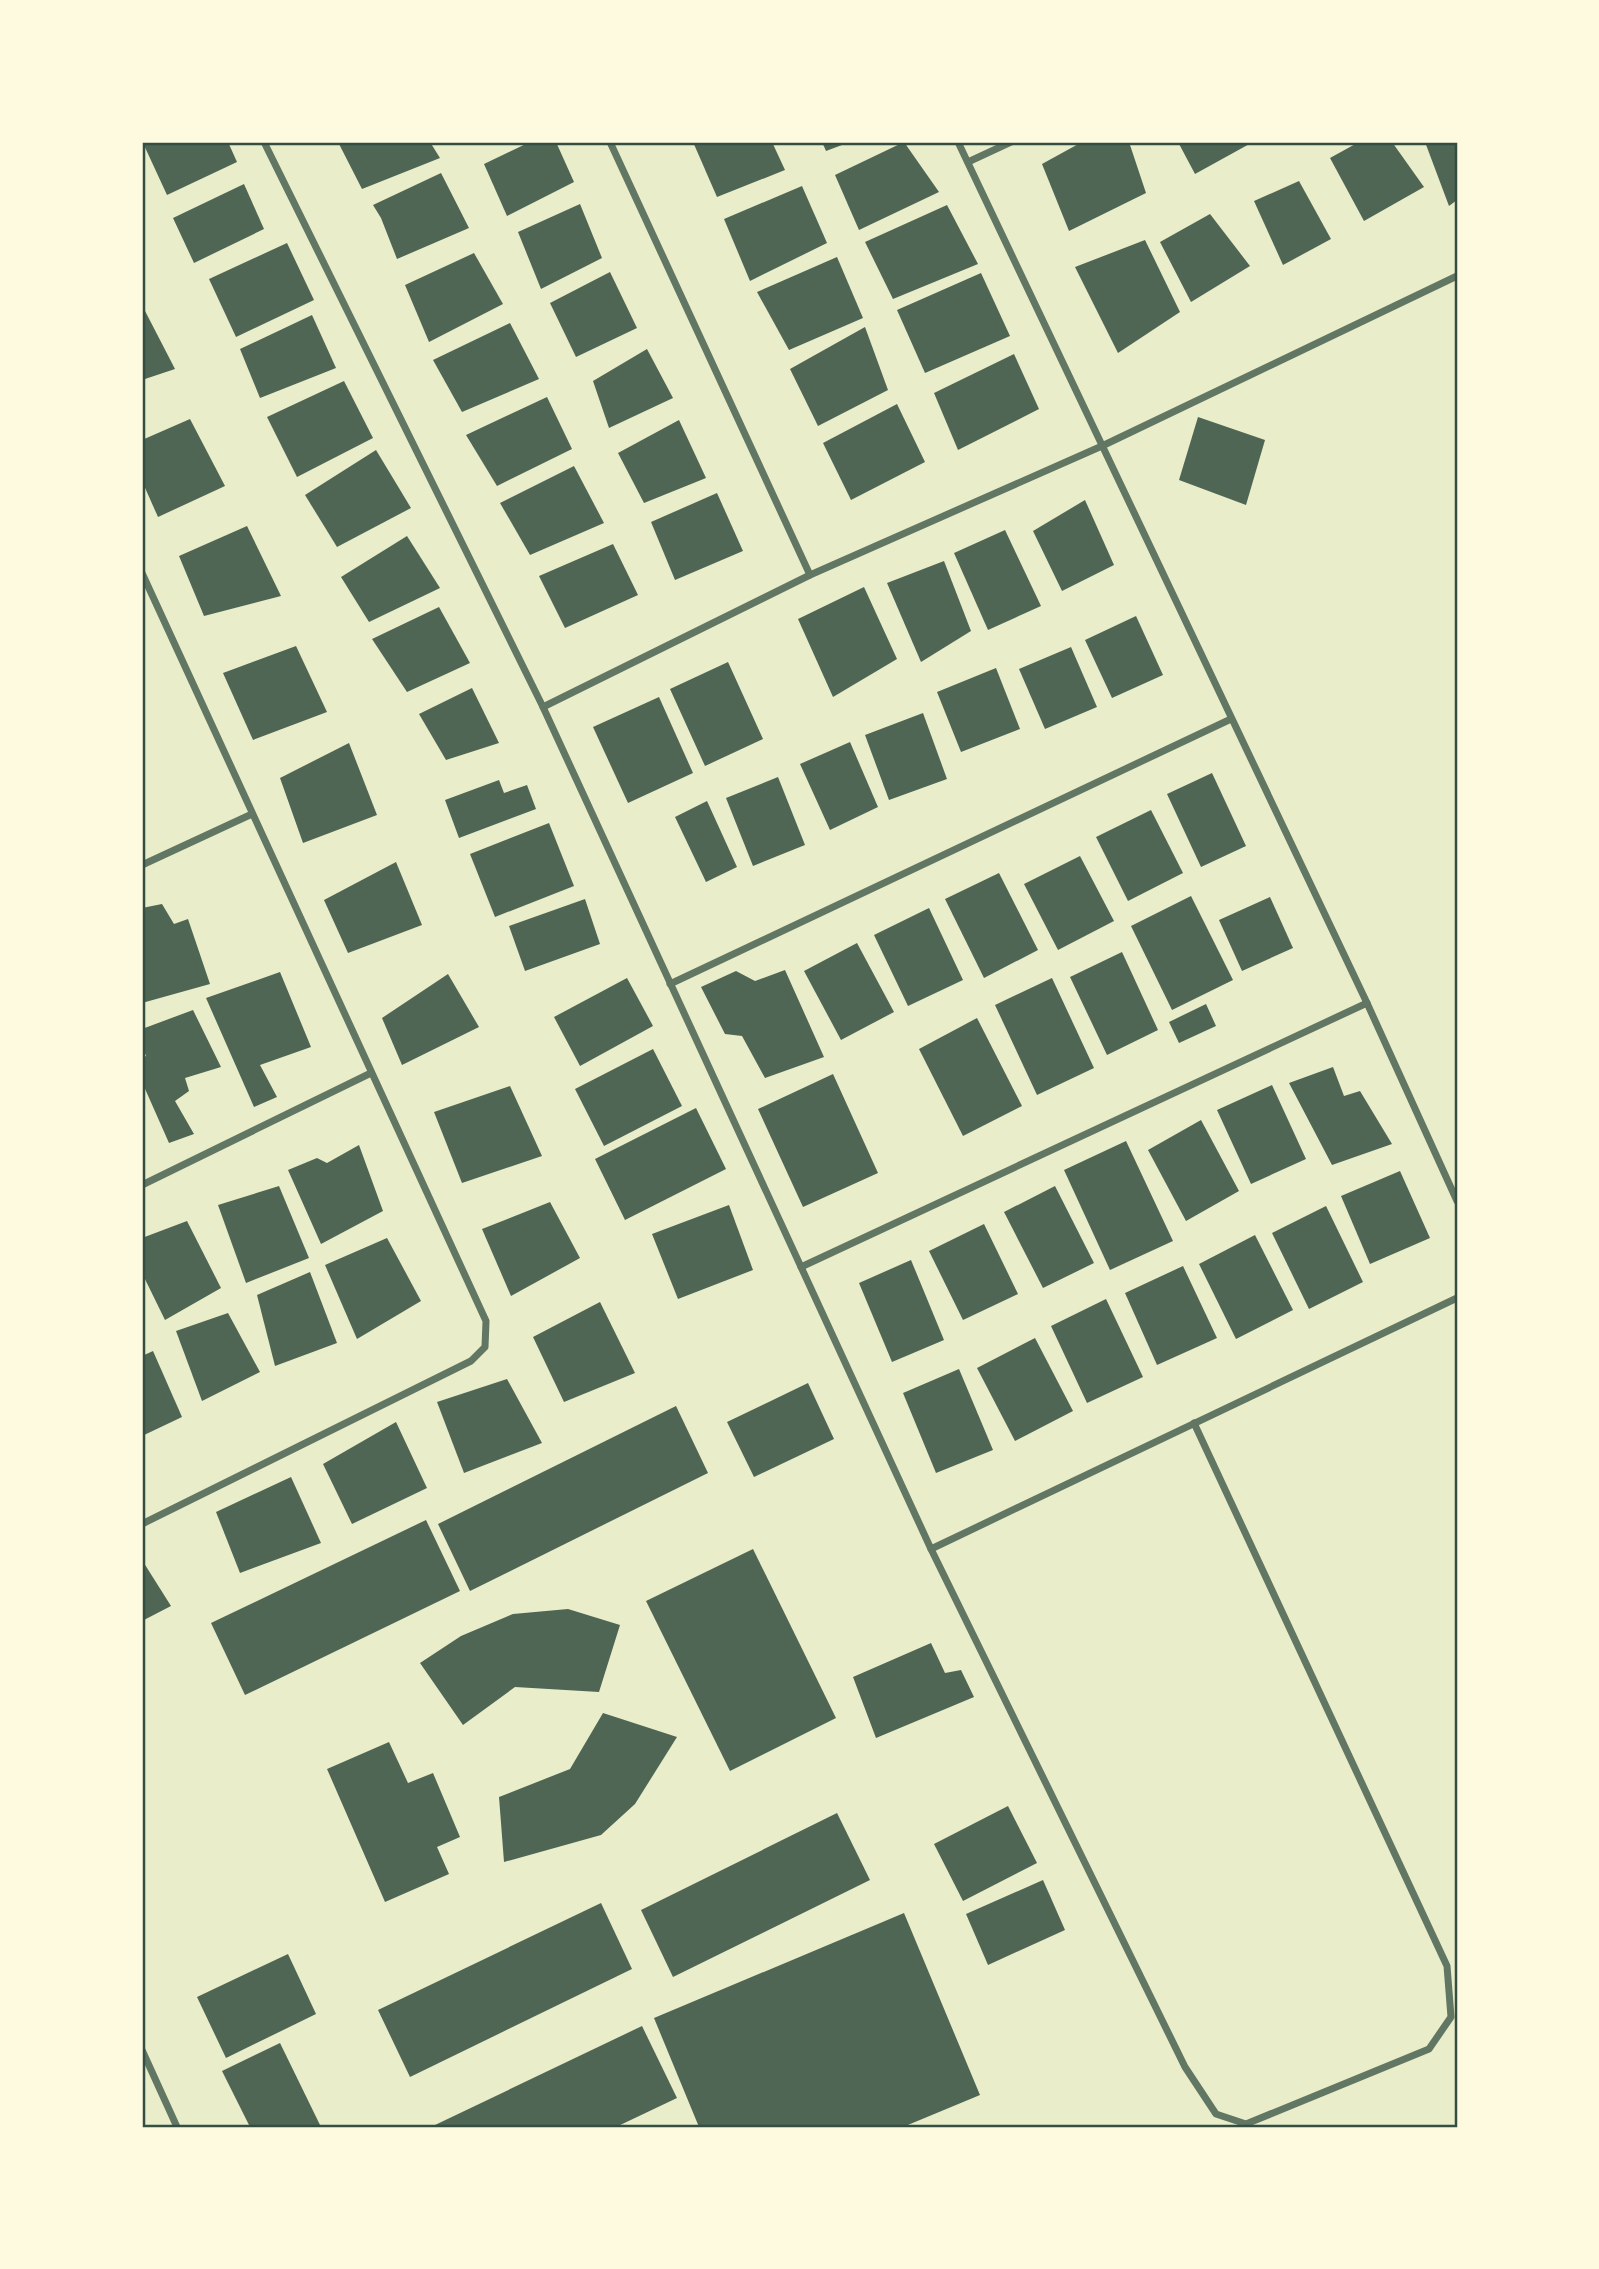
<svg xmlns="http://www.w3.org/2000/svg" width="1599" height="2269" viewBox="0 0 1599 2269" font-family="'Fira Sans Condensed',sans-serif">
<style>
.building{fill:#4f6655}
.lines{fill:none;stroke-linecap:round;stroke-linejoin:round}
.minor{stroke:#617663;stroke-width:7}
.neatline{fill:none;stroke:#344e41;stroke-width:2.5}
</style>
<rect width="100%" height="100%" fill="#e9edc9"/>
<g class="building">
<polygon points="228,142 237,162 167,195 143,143"/>
<polygon points="338,142 430,142 440,158 362,189"/>
<polygon points="530,142 556,142 574,182 507,216 484,164"/>
<polygon points="693,142 772,142 785,170 717,197"/>
<polygon points="822,142 850,142 826,151"/>
<polygon points="904,142 939,192 859,230 835,175"/>
<polygon points="1082,142 1129,142 1146,193 1069,231 1042,164"/>
<polygon points="1178,142 1253,142 1195,174"/>
<polygon points="1359,142 1392,142 1424,187 1364,221 1330,158"/>
<polygon points="1425,142 1457,142 1457,200 1449,206"/>
<polygon points="441,173 469,228 397,259 381,218 373,205"/>
<polygon points="1299,181 1331,239 1283,265 1254,201"/>
<polygon points="244,184 264,229 194,263 173,218"/>
<polygon points="802,186 827,243 750,281 724,219"/>
<polygon points="580,204 602,258 541,289 518,232"/>
<polygon points="947,205 978,264 893,299 865,242"/>
<polygon points="1210,214 1250,266 1191,302 1160,242"/>
<polygon points="1145,240 1180,312 1118,353 1075,267"/>
<polygon points="287,243 314,300 236,337 209,279"/>
<polygon points="474,253 503,304 429,342 405,285"/>
<polygon points="837,257 863,318 789,350 757,292"/>
<polygon points="610,272 637,328 576,357 550,303"/>
<polygon points="981,273 1010,336 925,373 897,310"/>
<polygon points="144,309 175,369 142,380 142,310"/>
<polygon points="312,315 336,368 260,398 240,349"/>
<polygon points="510,323 539,379 462,412 433,360"/>
<polygon points="865,327 888,390 818,426 790,369"/>
<polygon points="647,349 673,398 609,428 593,381"/>
<polygon points="1014,354 1039,409 958,450 934,393"/>
<polygon points="344,381 373,438 297,477 267,417"/>
<polygon points="547,397 572,449 497,486 466,435"/>
<polygon points="897,404 925,462 851,500 823,443"/>
<polygon points="1198,417 1265,440 1246,505 1179,480"/>
<polygon points="190,419 225,486 158,517 142,481 142,440"/>
<polygon points="679,420 706,478 644,503 618,453"/>
<polygon points="376,450 411,508 337,547 305,495"/>
<polygon points="574,466 604,523 530,555 500,503"/>
<polygon points="717,493 743,551 675,580 651,522"/>
<polygon points="1085,500 1114,565 1062,591 1033,531"/>
<polygon points="247,526 281,596 204,616 179,556"/>
<polygon points="1005,530 1041,606 988,630 954,553"/>
<polygon points="407,536 440,588 369,622 341,577"/>
<polygon points="613,544 638,595 565,628 539,576"/>
<polygon points="944,561 971,631 921,662 887,583"/>
<polygon points="864,587 897,659 833,697 798,619"/>
<polygon points="439,607 470,663 407,692 372,639"/>
<polygon points="1136,616 1163,675 1112,698 1085,640"/>
<polygon points="296,646 327,712 253,740 223,673"/>
<polygon points="1071,647 1097,707 1045,729 1019,669"/>
<polygon points="728,662 763,739 705,766 670,689"/>
<polygon points="996,668 1020,729 961,752 937,692"/>
<polygon points="472,688 499,743 446,760 419,714"/>
<polygon points="659,697 693,773 628,803 593,727"/>
<polygon points="923,713 947,779 889,800 865,735"/>
<polygon points="850,742 878,807 830,830 800,764"/>
<polygon points="349,743 377,815 303,843 280,778"/>
<polygon points="1212,773 1246,846 1201,867 1167,794"/>
<polygon points="778,777 805,845 753,866 726,798"/>
<polygon points="499,780 504,793 527,785 536,809 459,838 445,800"/>
<polygon points="707,801 737,867 706,882 675,817"/>
<polygon points="1151,810 1183,873 1128,901 1096,837"/>
<polygon points="549,823 574,886 495,917 470,854"/>
<polygon points="1080,856 1114,921 1058,950 1024,884"/>
<polygon points="396,862 422,925 348,953 324,900"/>
<polygon points="999,873 1038,950 984,978 945,899"/>
<polygon points="1191,896 1233,980 1172,1010 1131,926"/>
<polygon points="1270,897 1293,948 1242,971 1219,920"/>
<polygon points="585,899 600,944 525,971 509,926"/>
<polygon points="162,904 174,924 188,919 210,984 142,1003 142,908"/>
<polygon points="929,908 963,980 908,1006 874,935"/>
<polygon points="857,943 894,1012 841,1040 804,971"/>
<polygon points="1122,952 1158,1030 1107,1055 1070,977"/>
<polygon points="785,970 824,1057 765,1078 742,1036 725,1034 701,987 736,971 755,981"/>
<polygon points="280,972 311,1047 260,1065 277,1097 254,1107 206,998"/>
<polygon points="448,974 479,1027 402,1065 382,1018"/>
<polygon points="627,978 653,1026 580,1066 554,1017"/>
<polygon points="1052,978 1094,1068 1037,1095 995,1005"/>
<polygon points="1206,1004 1216,1026 1179,1043 1169,1022"/>
<polygon points="193,1010 221,1067 185,1078 189,1091 175,1101 194,1134 169,1143 142,1082 142,1058 146,1056 142,1045 142,1029"/>
<polygon points="977,1018 1022,1106 963,1136 919,1049"/>
<polygon points="653,1049 682,1106 604,1146 575,1089"/>
<polygon points="1333,1067 1344,1096 1360,1091 1392,1144 1332,1165 1289,1083"/>
<polygon points="833,1074 878,1173 803,1207 758,1109"/>
<polygon points="1272,1085 1306,1159 1251,1184 1217,1110"/>
<polygon points="510,1086 542,1156 462,1183 434,1112"/>
<polygon points="696,1108 726,1169 625,1220 595,1159"/>
<polygon points="1201,1120 1239,1191 1186,1221 1148,1150"/>
<polygon points="1126,1141 1173,1241 1110,1270 1064,1170"/>
<polygon points="359,1145 383,1211 321,1244 288,1170 317,1158 327,1163"/>
<polygon points="1400,1171 1430,1238 1370,1264 1341,1196"/>
<polygon points="279,1186 309,1258 246,1283 218,1205"/>
<polygon points="1055,1186 1094,1263 1043,1288 1004,1212"/>
<polygon points="550,1202 580,1258 511,1296 482,1229"/>
<polygon points="729,1205 753,1270 678,1299 652,1234"/>
<polygon points="1326,1206 1363,1282 1309,1309 1272,1233"/>
<polygon points="187,1221 221,1288 165,1320 142,1273 142,1238"/>
<polygon points="984,1224 1018,1294 963,1320 929,1251"/>
<polygon points="1255,1235 1293,1310 1236,1339 1199,1264"/>
<polygon points="387,1238 421,1301 357,1339 325,1265"/>
<polygon points="911,1260 944,1340 892,1362 859,1283"/>
<polygon points="1183,1266 1217,1338 1157,1365 1125,1293"/>
<polygon points="310,1272 337,1343 275,1366 257,1295"/>
<polygon points="1106,1299 1143,1377 1087,1403 1051,1326"/>
<polygon points="600,1302 635,1373 564,1402 533,1337"/>
<polygon points="228,1313 260,1372 202,1401 176,1331"/>
<polygon points="1035,1338 1073,1411 1015,1441 977,1368"/>
<polygon points="153,1351 182,1417 142,1436 142,1356"/>
<polygon points="959,1369 993,1450 936,1473 903,1393"/>
<polygon points="507,1379 542,1443 464,1473 437,1402"/>
<polygon points="808,1383 834,1439 754,1477 727,1422"/>
<polygon points="676,1406 708,1473 470,1591 438,1524"/>
<polygon points="396,1422 427,1488 352,1524 323,1464"/>
<polygon points="291,1477 321,1543 240,1573 216,1512"/>
<polygon points="426,1520 460,1591 245,1695 211,1623"/>
<polygon points="753,1549 836,1718 730,1771 646,1601"/>
<polygon points="142,1560 171,1606 142,1621"/>
<polygon points="568,1609 620,1625 599,1692 515,1687 463,1725 420,1663 461,1636 513,1614"/>
<polygon points="931,1643 945,1673 961,1670 974,1697 876,1738 853,1677"/>
<polygon points="603,1713 677,1737 635,1804 601,1835 504,1862 499,1797 570,1769"/>
<polygon points="389,1742 408,1783 433,1773 460,1837 437,1847 449,1874 385,1902 327,1769"/>
<polygon points="1008,1806 1037,1863 963,1901 934,1844"/>
<polygon points="837,1813 870,1880 673,1977 641,1910"/>
<polygon points="1043,1880 1065,1930 988,1965 966,1914"/>
<polygon points="601,1903 632,1969 410,2077 378,2010"/>
<polygon points="904,1913 980,2095 903,2127 699,2127 654,2018"/>
<polygon points="288,1954 316,2014 226,2058 197,1997"/>
<polygon points="642,2026 677,2098 616,2127 436,2127 435,2125"/>
<polygon points="280,2043 321,2127 250,2127 222,2071"/>
</g>
<g class="lines">
<g class="minor">
<polyline points="264,142 543,707 931,1549 1185,2067 1216,2114 1246,2124 1429,2049 1451,2017 1447,1966 1194,1423"/>
<polyline points="610,142 810,575"/>
<polyline points="958,142 1367,1003 1457,1201"/>
<polyline points="968,162 1011,142"/>
<polyline points="142,573 486,1321 485,1347 471,1361 142,1524"/>
<polyline points="543,707 810,575 1102,446 1457,276"/>
<polyline points="142,865 252,814"/>
<polyline points="670,984 1231,719"/>
<polyline points="142,1185 371,1073"/>
<polyline points="801,1267 1367,1003"/>
<polyline points="931,1549 1457,1298"/>
<polyline points="142,2050 177,2127"/>
</g>
</g>
<rect width="1599" height="2269" fill="none" stroke="#fefae0" stroke-width="287"/>
<rect x="144" y="144" width="1312" height="1982" class="neatline"/>
</svg>
